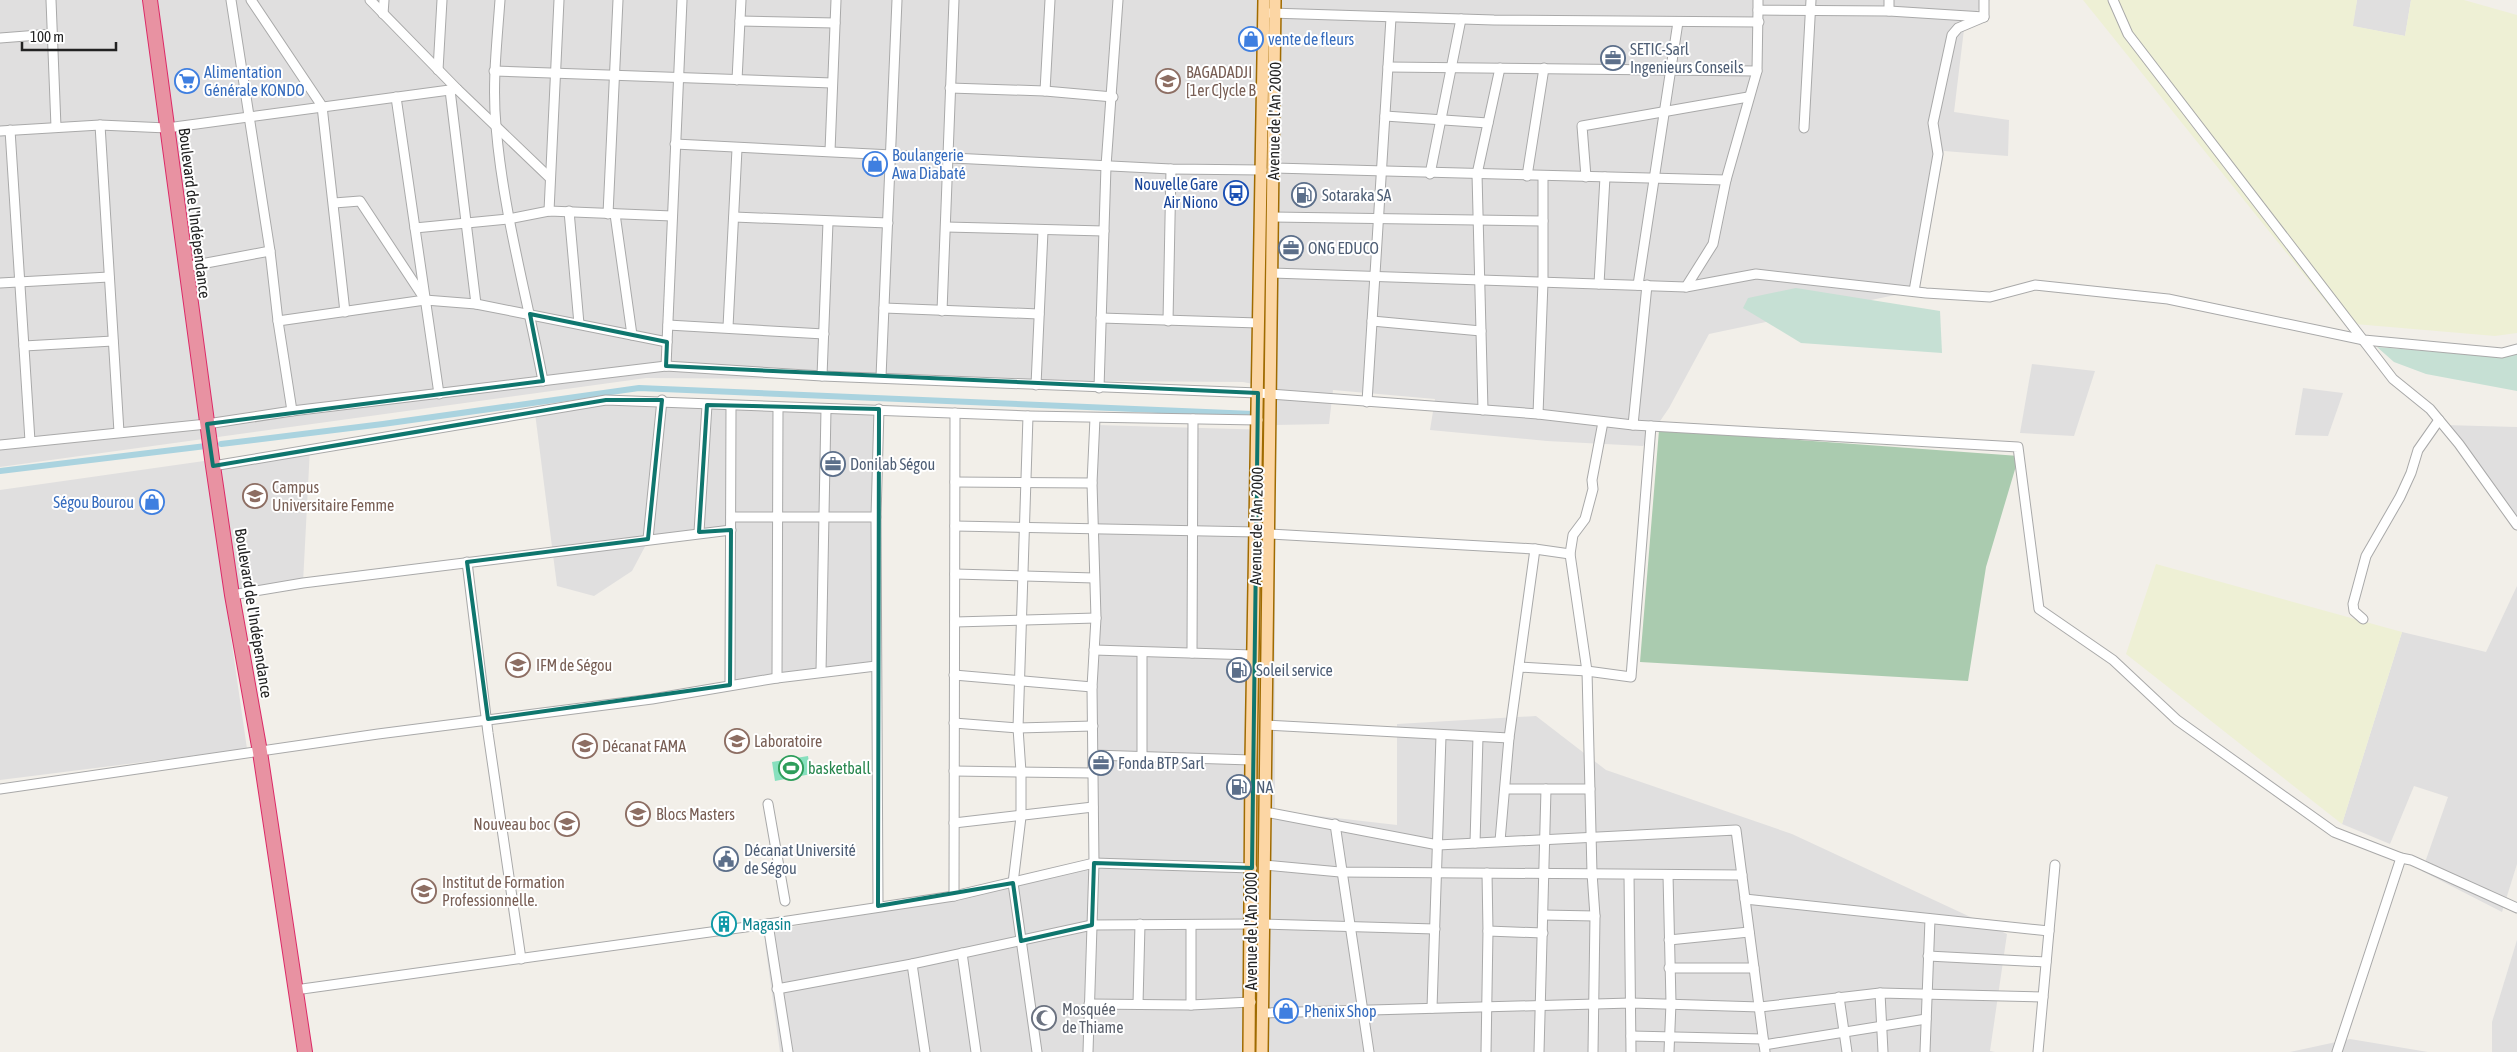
<svg xmlns="http://www.w3.org/2000/svg" width="2517" height="1052" viewBox="0 0 2517 1052" font-family="'Asap Condensed',sans-serif">
<style>
.residential{fill:#e0dfdf}
.farmland{fill:#eef0d5}
.wetland{fill:#c6e0d4}
.cemetery{fill:#aacbaf}
.pitch{fill:#88e0be}
.lines{fill:none;stroke-linecap:round;stroke-linejoin:round}
.canal{stroke:#aad3df;stroke-width:6}
.minor-casing{stroke:#a9a9a9;stroke-width:11}
.major-casing{stroke:#a06b00;stroke-width:14}
.highway-casing{stroke:#dc2a67;stroke-width:16}
.minor{stroke:#fff;stroke-width:9}
.major{stroke:#fcd6a4;stroke-width:11}
.highway{stroke:#e892a2;stroke-width:14}
.marked{fill:none;stroke:#0f766e;stroke-width:4;stroke-linejoin:round}
.labels{text-anchor:middle;dominant-baseline:central;stroke-width:4;stroke-linejoin:round;paint-order:stroke}
.shop-label{font-size:16px;fill:#366cbe;stroke:#fff;text-anchor:start}
.service-label{font-size:16px;fill:#4e5e75;stroke:#fff;text-anchor:start}
.education-label{font-size:16px;fill:#785e54;stroke:#fff;text-anchor:start}
.street-label{font-size:16px;fill:#222;stroke:#fff}
.transit-label{font-size:16px;fill:#164399;stroke:#fff;text-anchor:end}
.leisure-label{font-size:16px;fill:#27864d;stroke:#fff;text-anchor:start}
.culture-label{font-size:16px;fill:#0d838f;stroke:#fff;text-anchor:start}
.worship-label{font-size:16px;fill:#5b616d;stroke:#fff;text-anchor:start}
</style>
<rect width="100%" height="100%" fill="#f2efe9"/>
<g class="residential">
<polygon points="0,0 1990,0 1965,21 1954,112 2009,120 2008,156 1944,151 1919,290 1709,334 1669,408 1643,446 1547,441 1430,430 1435,399 1333,390 1329,424 1275,425 1275,811 1397,825 1397,724 1536,716 1606,770 1792,834 2007,934 1990,1051 1995,1052 780,1052 765,943 771,931 1013,883 1095,862 1096,425 1272,430 1273,388 1243,382 646,378 0,467"/>
<polygon points="2357,0 2411,0 2405,36 2352,26"/>
<polygon points="2032,364 2095,371 2074,436 2020,433"/>
<polygon points="2303,388 2343,393 2328,436 2295,435"/>
<polygon points="606,400 879,409 876,666 730,685 731,530 649,539 632,571 594,596 557,586 535,413"/>
<polygon points="2444,425 2517,427 2517,525"/>
<polygon points="310,448 303,583 225,596 247,749 0,780 0,490 204,461 213,466"/>
<polygon points="2517,586 2517,864 2502,912 2422,871 2448,797 2414,786 2390,844 2342,824 2402,632 2486,652"/>
<polygon points="2517,940 2517,1052 2492,1052 2492,1022"/>
<polygon points="2350,1039 2428,1052 2290,1052"/>
</g>
<g class="farmland">
<polygon points="2083,0 2357,0 2353,26 2405,36 2411,0 2464,0 2517,15 2517,333 2495,336 2343,323"/>
<polygon points="2156,564 2402,632 2342,824 2126,654"/>
</g>
<g class="wetland">
<polygon points="1796,288 1940,311 1942,353 1801,343 1743,308 1748,298"/>
<polygon points="2377,347 2500,357 2517,353 2517,391 2426,374 2394,362"/>
</g>
<polygon class="cemetery" points="1659,430 2019,456 1986,567 1968,681 1640,662"/>
<polygon class="pitch" points="808,756 811,774 775,781 772,762"/>
<g class="lines">
<g class="canal">
<polyline points="221,444 383,424 639,388 1253,414"/>
<polyline points="0,471 206,446"/>
</g>
<defs>
<g id="minor">
<polyline points="51,0 56,127"/>
<polyline points="231,0 270,251 278,321 292,411"/>
<polyline points="251,0 322,106 345,312"/>
<polyline points="370,0 457,89 550,178"/>
<path d="M500,0C497,42 492,84 496,126C503,212 527,296 543,381"/>
<polyline points="1758,0 1758,10 1889,11 1984,17"/>
<polyline points="2113,0 2128,34 2393,379 2430,409 2459,444 2517,525"/>
<polyline points="1889,11 1889,0"/>
<polyline points="1269,13 1494,20 1759,22"/>
<polyline points="383,14 384,0"/>
<polyline points="740,21 835,23"/>
<polyline points="0,38 52,34"/>
<polyline points="1388,67 1757,71"/>
<polyline points="438,70 442,0"/>
<polyline points="494,71 832,83"/>
<polyline points="737,80 741,0"/>
<polyline points="950,88 1045,91 1113,97"/>
<polyline points="450,90 476,304"/>
<polyline points="1045,91 1050,0"/>
<polyline points="396,97 439,394"/>
<polyline points="1385,116 1488,123"/>
<polyline points="100,125 119,432"/>
<polyline points="1804,128 1811,0"/>
<polyline points="10,130 30,441"/>
<polyline points="0,131 100,125 167,128 457,89"/>
<polyline points="675,144 1171,169 1262,170"/>
<polyline points="830,151 836,0"/>
<polyline points="1274,168 1726,180"/>
<polyline points="1430,174 1461,19"/>
<polyline points="1527,176 1544,68"/>
<polyline points="1586,177 1582,126 1748,97"/>
<polyline points="334,203 360,201 424,298"/>
<polyline points="549,211 559,0"/>
<polyline points="569,211 579,324"/>
<polyline points="608,214 618,0"/>
<polyline points="615,214 632,335"/>
<polyline points="734,217 888,223"/>
<polyline points="1273,217 1543,221"/>
<polyline points="946,227 1104,231"/>
<polyline points="415,228 508,219 549,211 672,216"/>
<polyline points="185,267 270,251"/>
<polyline points="1272,273 1686,287 1756,274 1926,293 1990,297 2035,285 2168,299 2364,340 2502,353 2517,349"/>
<polyline points="0,283 109,277"/>
<polyline points="1599,284 1605,177"/>
<polyline points="1638,285 1678,22"/>
<polyline points="1686,287 1713,244 1726,180 1757,71 1758,10"/>
<polyline points="1914,291 1938,154 1933,123 1952,35 1958,28 1984,17 1984,0"/>
<polyline points="884,308 1039,314"/>
<polyline points="942,311 954,0"/>
<polyline points="1101,318 1258,323"/>
<polyline points="278,321 425,300 476,304 667,342"/>
<polyline points="1168,321 1171,169"/>
<polyline points="1372,321 1481,331"/>
<polyline points="668,325 824,334"/>
<polyline points="728,327 737,149"/>
<polyline points="24,346 113,341"/>
<polyline points="666,366 682,0"/>
<polyline points="822,376 828,222"/>
<polyline points="881,377 897,0"/>
<polyline points="1036,385 1043,231"/>
<polyline points="1099,388 1106,166 1118,0"/>
<polyline points="1367,402 1391,18"/>
<polyline points="1483,410 1477,174 1500,68"/>
<polyline points="1538,414 1543,282 1543,176"/>
<polyline points="1028,416 1018,728 1021,772 1021,817 1013,883 1037,1052"/>
<polyline points="1633,425 1647,285"/>
<polyline points="0,445 207,424 292,411 666,366 822,376 1258,393 1538,414 1633,425 2018,447 2039,609 2113,660 2177,720 2334,832 2401,858 2411,860 2517,908"/>
<polyline points="213,466 606,400 1028,416 1258,420"/>
<polyline points="955,482 1092,483"/>
<polyline points="731,517 876,517"/>
<polyline points="955,526 1257,532"/>
<polyline points="699,532 707,405"/>
<polyline points="1269,534 1535,549 1570,554"/>
<polyline points="648,539 662,400"/>
<polyline points="467,562 488,733 521,959"/>
<polyline points="955,574 1094,578"/>
<polyline points="232,595 303,583 731,530"/>
<polyline points="2363,619 2354,611 2353,604 2366,556 2400,497 2411,473 2418,450 2439,420"/>
<polyline points="955,622 1096,618"/>
<polyline points="1094,650 1253,655"/>
<polyline points="1192,653 1193,419"/>
<polyline points="1519,667 1587,671 1631,677 1651,426"/>
<polyline points="821,672 826,409"/>
<polyline points="954,675 1092,687"/>
<polyline points="777,678 778,408"/>
<polyline points="730,685 731,406"/>
<polyline points="954,723 1018,728 1093,726"/>
<polyline points="1266,725 1509,738"/>
<polyline points="1093,755 1251,760"/>
<polyline points="1142,756 1142,652"/>
<polyline points="954,771 1093,773"/>
<polyline points="0,789 378,734 652,699 777,678 876,666"/>
<polyline points="1505,789 1590,789"/>
<polyline points="768,804 785,901"/>
<polyline points="1265,812 1438,845 1736,830 1765,1052"/>
<polyline points="954,823 1093,807"/>
<polyline points="1335,824 1369,1052"/>
<polyline points="1500,841 1509,738 1535,549"/>
<polyline points="1475,843 1478,737"/>
<polyline points="1264,865 1340,872 1742,875"/>
<polyline points="1629,875 1631,1052"/>
<polyline points="1668,875 1671,1003 1669,1052"/>
<polyline points="954,896 955,413"/>
<polyline points="1745,899 2049,931"/>
<polyline points="878,906 876,517 879,409"/>
<polyline points="1543,915 1595,916"/>
<polyline points="768,924 788,1052"/>
<polyline points="1265,924 1435,929"/>
<polyline points="1488,931 1543,933"/>
<polyline points="1669,940 1749,932"/>
<polyline points="962,953 976,1052"/>
<polyline points="1928,956 2046,962"/>
<polyline points="912,964 925,1052"/>
<polyline points="1669,968 1754,968"/>
<polyline points="777,989 912,964 1092,925 1251,924"/>
<polyline points="295,990 768,924 954,896 1094,863 1252,868"/>
<polyline points="1880,993 1883,1052"/>
<polyline points="1839,997 1847,1052"/>
<polyline points="1089,1004 1191,1005 1251,1002"/>
<polyline points="1138,1004 1140,924"/>
<polyline points="1191,1005 1191,925"/>
<polyline points="1432,1008 1441,736"/>
<polyline points="1264,1013 1631,1003 1760,1007 1880,993 2043,997"/>
<polyline points="1631,1036 1763,1039"/>
<polyline points="1764,1045 1926,1019"/>
<polyline points="1088,1052 1094,863 1092,687 1096,618 1092,483 1095,418"/>
<polyline points="1486,1052 1488,931 1487,873"/>
<polyline points="1539,1052 1546,789"/>
<polyline points="1593,1052 1595,916 1592,873 1587,671 1570,554 1573,535 1585,519 1593,489 1592,480 1603,422"/>
<polyline points="1925,1052 1930,919"/>
<polyline points="2038,1052 2055,865"/>
<polyline points="2337,1052 2401,858"/>
</g>
<g id="major">
<polyline points="1249,1052 1251,760 1264,0"/>
<polyline points="1262,1052 1275,0"/>
</g>
<polyline id="highway" points="150,0 213,466 232,595 260,752 305,1052"/>
</defs>
<use href="#minor" class="minor-casing"/>
<use href="#major" class="major-casing"/>
<use href="#highway" class="highway-casing"/>
<use href="#minor" class="minor"/>
<use href="#major" class="major"/>
<use href="#highway" class="highway"/>
</g>
<path class="marked" d="M530,314L667,342L666,366L1258,393L1252,868L1094,863L1092,925L1021,941L1013,883L878,906L879,409L707,405L699,532L731,530L730,685L488,719L467,562L648,539L662,400H606L213,466L207,424L543,381Z"/>
<defs>
<symbol id="shop-ring" viewBox="-11 -11 22 22"><circle r="9.5" fill="#fff" stroke="#3f7fe0" stroke-width="1.5"/><path d="M-5-2.5h2.3a2.7 3.5 0 0 1 5.4 0H5L5.5 6h-11ZM-1.5-2.5h3a1.5 2.3 0 0 0-3 0Z" fill="#3f7fe0"/></symbol>
<symbol id="office-ring" viewBox="-11 -11 22 22"><circle r="9.5" fill="#fff" stroke="#5c6f8a" stroke-width="1.5"/><path d="M-6-3h4V-5.5h4V-3h4V5H-6ZM-1-4.5V-3h2v-1.5ZM-6 0V1H6V0Z" fill="#5c6f8a"/></symbol>
<symbol id="supermarket-ring" viewBox="-11 -11 22 22"><circle r="9.5" fill="#fff" stroke="#3f7fe0" stroke-width="1.5"/><path d="M-6-5.5h2.5l.6 2H6L4.5 2H-2.5L-4.4-4H-6ZM-1.5 3.2a1.3 1.3 0 1 0 .1 0ZM3 3.2a1.3 1.3 0 1 0 .1 0Z" fill="#3f7fe0"/></symbol>
<symbol id="school-ring" viewBox="-11 -11 22 22"><circle r="9.5" fill="#fff" stroke="#8d6e63" stroke-width="1.5"/><path d="M0-5L7-2L0 1L-7-2ZM-4 1L0 2.5L4 1V4Q0 6-4 4Z" fill="#8d6e63"/></symbol>
<symbol id="bus-ring" viewBox="-11 -11 22 22"><circle r="9.5" fill="#fff" stroke="#1a4fb4" stroke-width="1.5"/><path d="M-5-6H5V4H4V6H2V4H-2V6H-4V4H-5ZM-3.5-4V0h7V-4ZM-3.5 1.2v1.5H-2V1.2ZM2 1.2v1.5H3.5V1.2Z" fill="#1a4fb4"/></symbol>
<symbol id="fuel-ring" viewBox="-11 -11 22 22"><circle r="9.5" fill="#fff" stroke="#5c6f8a" stroke-width="1.5"/><path d="M-5.5-6h7V0h2V4h1.3V-2.5L3-4.5l.8-.8L6-3V5H2.5V1h-1V6h-7ZM-4.2-4.7v3.2H.2V-4.7Z" fill="#5c6f8a"/></symbol>
<symbol id="university-ring" viewBox="-11 -11 22 22"><circle r="9.5" fill="#fff" stroke="#8d6e63" stroke-width="1.5"/><path d="M0-5L7-2L0 1L-7-2ZM-4 1L0 2.5L4 1V4Q0 6-4 4Z" fill="#8d6e63"/></symbol>
<symbol id="stadium-ring" viewBox="-11 -11 22 22"><circle r="9.5" fill="#fff" stroke="#2e9e5b" stroke-width="1.5"/><path d="M0-5a6.5 5 0 1 0 0 10a6.5 5 0 1 0 0-10ZM-3.5-1.8h7v3.6h-7Z" fill="#2e9e5b"/></symbol>
<symbol id="civic-ring" viewBox="-11 -11 22 22"><circle r="9.5" fill="#fff" stroke="#5c6f8a" stroke-width="1.5"/><path d="M-.6-6.5H3V-4.5H.6V-3L4-1V1h2V6H-6V1h2V-1L-.6-3ZM-1.2 2.5V6h2.4V2.5Z" fill="#5c6f8a"/></symbol>
<symbol id="building-ring" viewBox="-11 -11 22 22"><circle r="9.5" fill="#fff" stroke="#0f9aa8" stroke-width="1.5"/><path d="M-4-6H4V6H1V3H-1V6H-4ZM-2.5-4.3h1.7v1.8h-1.7ZM.8-4.3h1.7v1.8H.8ZM-2.5-1h1.7V.8h-1.7ZM.8-1h1.7V.8H.8Z" fill="#0f9aa8"/></symbol>
<symbol id="mosque-ring" viewBox="-11 -11 22 22"><circle r="9.5" fill="#fff" stroke="#6b7280" stroke-width="1.5"/><path d="M3.5-4.9A6 6 0 1 0 3.5 4.9A5 5 0 1 1 3.5-4.9Z" fill="#6b7280"/></symbol>
</defs>
<g fill-rule="evenodd">
<use href="#shop-ring" x="1237" y="25" width="28" height="28"/>
<use href="#office-ring" x="1599" y="44" width="28" height="28"/>
<use href="#supermarket-ring" x="173" y="67" width="28" height="28"/>
<use href="#school-ring" x="1154" y="67" width="28" height="28"/>
<use href="#shop-ring" x="861" y="150" width="28" height="28"/>
<use href="#bus-ring" x="1222" y="179" width="28" height="28"/>
<use href="#fuel-ring" x="1290" y="181" width="28" height="28"/>
<use href="#office-ring" x="1277" y="234" width="28" height="28"/>
<use href="#office-ring" x="819" y="450" width="28" height="28"/>
<use href="#university-ring" x="241" y="482" width="28" height="28"/>
<use href="#shop-ring" x="138" y="488" width="28" height="28"/>
<use href="#school-ring" x="504" y="651" width="28" height="28"/>
<use href="#fuel-ring" x="1225" y="656" width="28" height="28"/>
<use href="#university-ring" x="723" y="727" width="28" height="28"/>
<use href="#university-ring" x="571" y="732" width="28" height="28"/>
<use href="#office-ring" x="1087" y="749" width="28" height="28"/>
<use href="#stadium-ring" x="777" y="754" width="28" height="28"/>
<use href="#fuel-ring" x="1225" y="773" width="28" height="28"/>
<use href="#university-ring" x="624" y="800" width="28" height="28"/>
<use href="#university-ring" x="553" y="810" width="28" height="28"/>
<use href="#civic-ring" x="712" y="845" width="28" height="28"/>
<use href="#school-ring" x="410" y="877" width="28" height="28"/>
<use href="#building-ring" x="710" y="910" width="28" height="28"/>
<use href="#shop-ring" x="1272" y="997" width="28" height="28"/>
<use href="#mosque-ring" x="1030" y="1004" width="28" height="28"/>
</g>
<g class="labels">
<g class="shop-label">
<text x="1268" y="39">vente de fleurs</text>
<text x="204" y="72">Alimentation<tspan x="204" dy="18">Générale KONDO</tspan></text>
<text x="892" y="155">Boulangerie<tspan x="892" dy="18">Awa Diabaté</tspan></text>
<text x="134" y="502" text-anchor="end">Ségou Bourou</text>
<text x="1304" y="1011">Phenix Shop</text>
</g>
<g class="service-label">
<text x="1630" y="49">SETIC-Sarl<tspan x="1630" dy="18">Ingenieurs Conseils</tspan></text>
<text x="1322" y="195">Sotaraka SA</text>
<text x="1308" y="248">ONG EDUCO</text>
<text x="850" y="464">Donilab Ségou</text>
<text x="1256" y="670">Soleil service</text>
<text x="1118" y="763">Fonda BTP Sarl</text>
<text x="1256" y="787">NA</text>
<text x="744" y="850">Décanat Université<tspan x="744" dy="18">de Ségou</tspan></text>
</g>
<g class="education-label">
<text x="1186" y="72">BAGADADJI<tspan x="1186" dy="18">[1er C]ycle B</tspan></text>
<text x="272" y="487">Campus<tspan x="272" dy="18">Universitaire Femme</tspan></text>
<text x="536" y="665">IFM de Ségou</text>
<text x="754" y="741">Laboratoire</text>
<text x="602" y="746">Décanat FAMA</text>
<text x="656" y="814">Blocs Masters</text>
<text x="550" y="824" text-anchor="end">Nouveau boc</text>
<text x="442" y="882">Institut de Formation<tspan x="442" dy="18">Professionnelle.</tspan></text>
</g>
<g class="street-label">
<text transform="translate(1274 121) rotate(-89)">Avenue de l'An 2000</text>
<text transform="translate(195 213) rotate(83)">Boulevard de l'Indépendance</text>
<text transform="translate(1256 526) rotate(-89)">Avenue de l'An 2000</text>
<text transform="translate(254 613) rotate(81)">Boulevard de l'Indépendance</text>
<text transform="translate(1251 931) rotate(-90)">Avenue de l'An 2000</text>
</g>
<g class="transit-label">
<text x="1218" y="184">Nouvelle Gare<tspan x="1218" dy="18">Air Niono</tspan></text>
</g>
<g class="leisure-label">
<text x="808" y="768">basketball</text>
</g>
<g class="culture-label">
<text x="742" y="924">Magasin</text>
</g>
<g class="worship-label">
<text x="1062" y="1009">Mosquée<tspan x="1062" dy="18">de Thiame</tspan></text>
</g>
</g>
<path d="M22 42v8h94v-8" fill="none" stroke="#222222" stroke-width="2.5"/>
<text x="30" y="42" font-size="15" fill="#222222" stroke="#ffffff" stroke-width="4" paint-order="stroke">100 m</text>
</svg>
